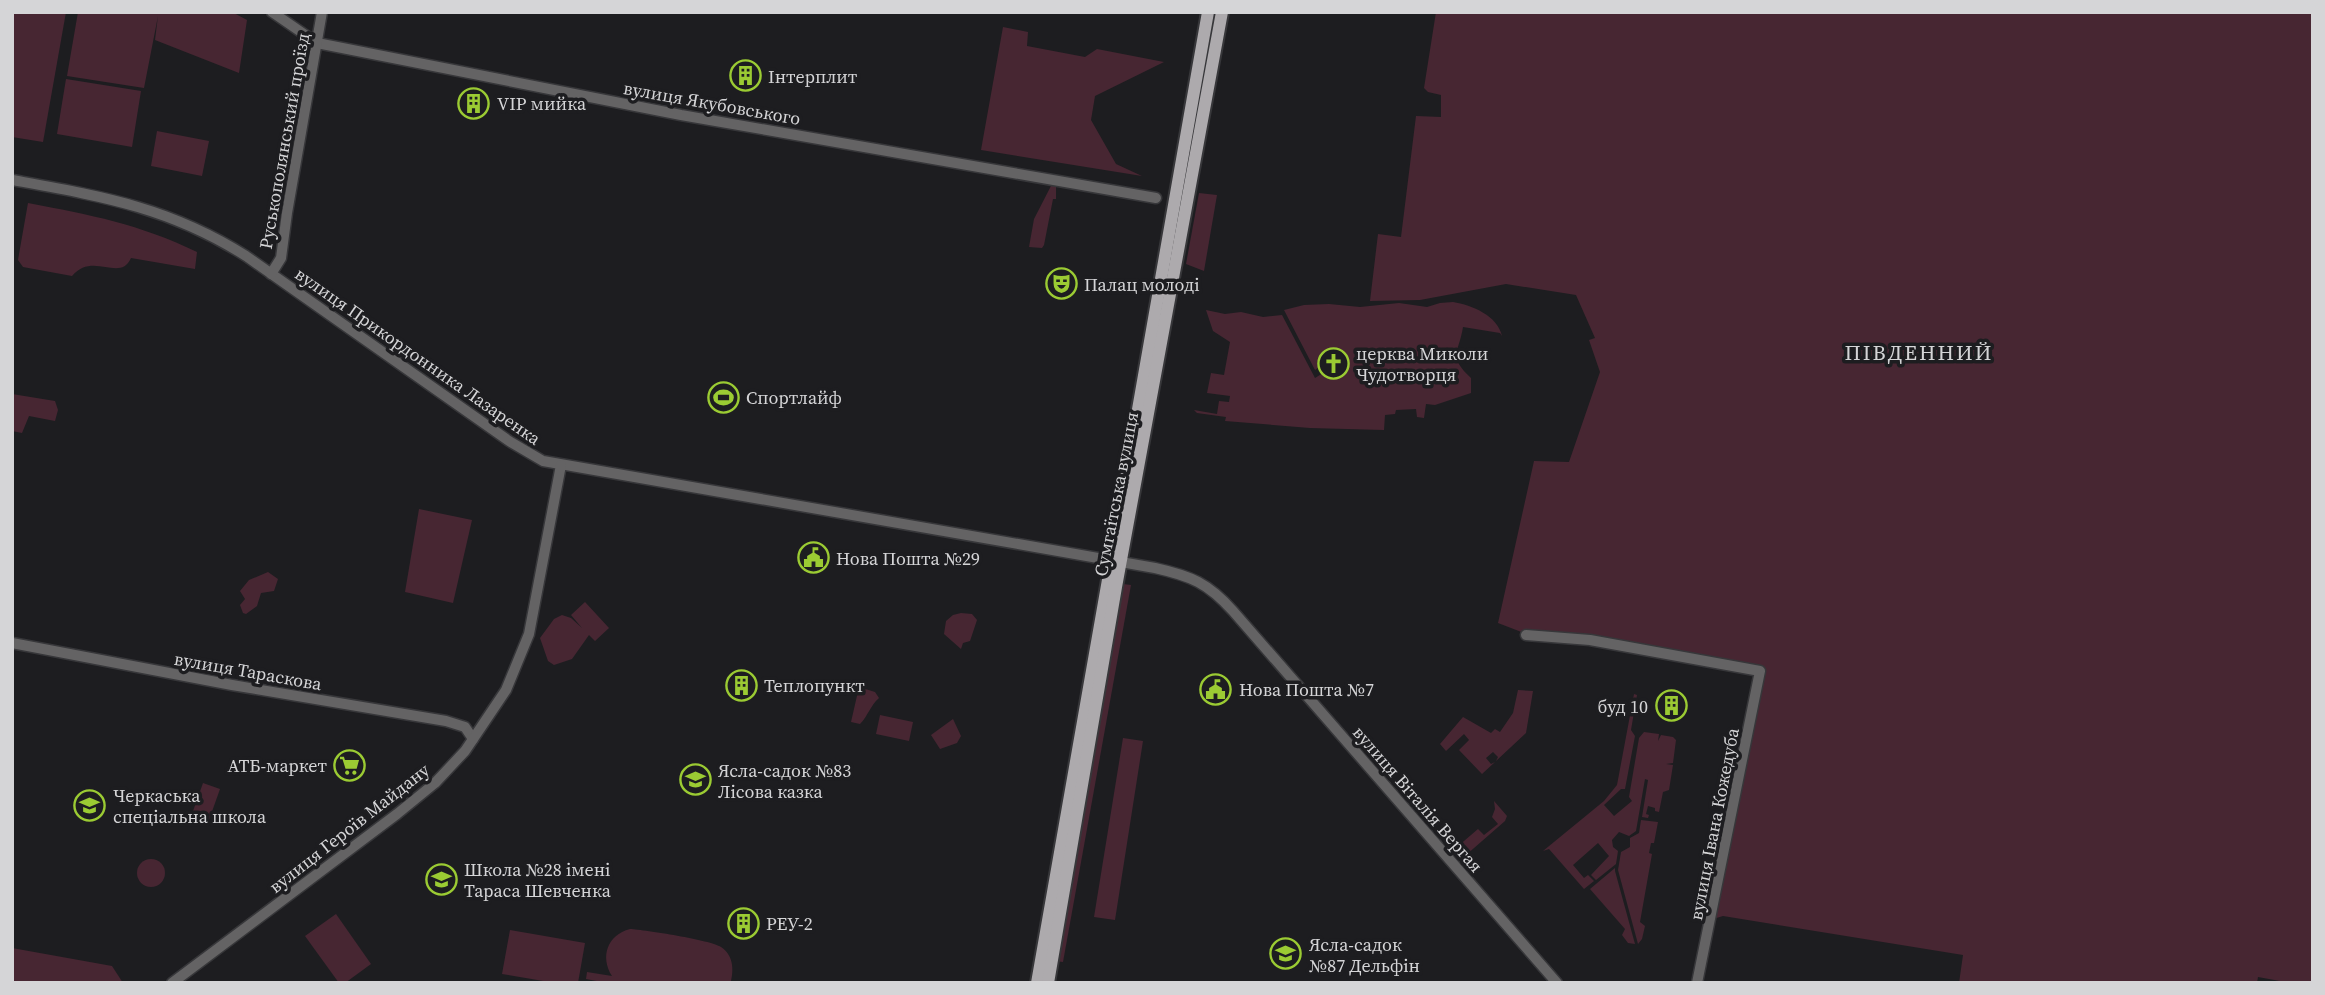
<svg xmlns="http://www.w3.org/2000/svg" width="2325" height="995" viewBox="0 0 2325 995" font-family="'Source Serif 4',serif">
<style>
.green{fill:#472632}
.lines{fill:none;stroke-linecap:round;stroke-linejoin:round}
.minor-casing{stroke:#37373a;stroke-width:13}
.major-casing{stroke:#37373a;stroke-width:16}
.minor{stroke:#646364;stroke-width:10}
.major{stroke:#adaaad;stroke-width:12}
.labels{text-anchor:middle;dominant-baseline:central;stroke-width:7;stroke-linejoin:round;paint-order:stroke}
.poi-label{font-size:18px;fill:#d5d5d7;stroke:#1d1d20;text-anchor:start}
.street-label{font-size:18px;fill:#d5d5d7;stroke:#1d1d20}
.quarter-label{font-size:21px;letter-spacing:2px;fill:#d5d5d7;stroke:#1d1d20}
</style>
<rect width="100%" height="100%" fill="#1d1d20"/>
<g class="green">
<polygon points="12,12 66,12 43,142 12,137"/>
<polygon points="78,12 232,12 247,20 239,73 155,40 158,16 144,88 67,76"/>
<polygon points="1436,12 2313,12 2313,983 2291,983 2258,977 2257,983 1959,983 1963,955 1723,916 1710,920 1760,671 1524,633 1498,623 1534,461 1569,462 1600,372 1589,340 1595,338 1576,295 1506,284 1420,300 1370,301 1378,234 1401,237 1416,116 1441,117 1441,95 1428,92 1424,88"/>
<polygon points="1003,27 1028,32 1027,46 1085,57 1097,49 1164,62 1095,96 1091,120 1116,164 1142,176 981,150"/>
<polygon points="66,79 141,91 132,147 57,134"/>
<polygon points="157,131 209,141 202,176 151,166"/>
<polygon points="1052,184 1056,185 1056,199 1053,199 1044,245 1042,248 1029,247 1034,219"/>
<polygon points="1199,193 1217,195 1204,271 1186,264"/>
<path d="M28,203C91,215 139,224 197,252L195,269L131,258C120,283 93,251 72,276L23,267L18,260L19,254Z"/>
<path d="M1453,302C1472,305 1498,316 1502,336L1500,333L1463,327C1459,353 1447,356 1471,378V393L1435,405L1426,404L1424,418L1417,417L1416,409L1396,410L1395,414L1385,415L1384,430L1310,428L1225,421L1226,417L1197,413L1194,410L1217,414L1219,401L1229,402L1230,396L1207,393L1211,373L1224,375L1230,342L1213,331L1206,310L1225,314L1241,312L1263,317L1282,315L1315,378L1323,373L1327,377L1335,372L1341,374L1348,366C1346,356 1342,348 1331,349L1317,362L1318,368L1315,370L1284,310L1304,305L1329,304L1360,307L1399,303L1427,307L1440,303Z"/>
<polygon points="12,394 55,401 58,410 55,421 29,416 22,433 12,431"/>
<polygon points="419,509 472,520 453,603 405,592"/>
<polygon points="268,572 278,579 274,591 261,593 257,606 246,614 243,613 240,605 245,599 240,591 249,580"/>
<polygon points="1123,584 1131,585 1063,962 1055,961"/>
<polygon points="585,602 609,628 595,641 589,635 572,659 554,665 548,661 540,638 554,619 562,615 571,618 582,628 571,615"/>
<polygon points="961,613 972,614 977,620 970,641 963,643 961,649 944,634 946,621 953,615"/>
<path d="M859,687L875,692L879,698C870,706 868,716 860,724L851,722Z"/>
<polygon points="1518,690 1533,691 1526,733 1496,761 1498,757 1493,752 1486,758 1491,764 1495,762 1482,774 1459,750 1469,740 1464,734 1446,751 1440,744 1463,717 1491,733 1495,729 1500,732 1513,713"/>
<polygon points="1634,694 1637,695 1631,730 1635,736 1625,789 1621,789 1604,805 1614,816 1632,801 1629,797 1639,738 1644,732 1659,734 1658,741 1661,735 1673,737 1676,740 1673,763 1666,764 1673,765 1669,790 1663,792 1659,812 1655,811 1655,808 1648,806 1646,814 1649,815 1648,818 1642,817 1648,780 1645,779 1636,831 1629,836 1619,832 1612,840 1613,847 1618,851 1616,864 1596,880 1591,875 1609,856 1598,843 1573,865 1584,878 1588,875 1594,881 1584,889 1549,849 1543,851 1604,801 1617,785"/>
<polygon points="880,715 913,722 909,741 876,734"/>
<polygon points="953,719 961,736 957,743 940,749 931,735"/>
<polygon points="1123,738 1143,741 1115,920 1094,917"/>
<polygon points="203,783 220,789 209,820 192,814"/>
<polygon points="1494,801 1507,816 1505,821 1466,855 1457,847 1478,829 1484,835 1498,824 1492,817 1495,809"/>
<polygon points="1641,820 1658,822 1654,843 1651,843 1649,853 1652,854 1640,922 1645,926 1642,939 1638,944 1618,870 1621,852 1630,847 1630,838 1639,833"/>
<circle cx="151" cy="873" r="14"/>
<polygon points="1615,868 1615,871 1635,944 1628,943 1622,935 1625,929 1590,889"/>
<polygon points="336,914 371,964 345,983 339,983 305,936"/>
<path d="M630,929C645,930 711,940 721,947C733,955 734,969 731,981L607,983L586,979L587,972L612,976C600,957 607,935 630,929Z"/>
<polygon points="510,930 585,943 578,983 555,983 502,974"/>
<polygon points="12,948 112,966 123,983 12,983"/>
</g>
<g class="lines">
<defs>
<g id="minor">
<polyline points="272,12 317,43 681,115 1156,198"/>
<path d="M12,180C100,196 169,207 246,256L509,441L543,461L1155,568C1191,576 1208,583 1233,611L1557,983"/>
<polyline points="271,274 281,258 287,213 322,12"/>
<polyline points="1526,635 1590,640 1760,671 1697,983"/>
<polyline points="12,643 232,685 446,721 465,727 473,739"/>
<polyline points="172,983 397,814 435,783 465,751 506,690 529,634 561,465"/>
</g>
<g id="major">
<polyline points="1037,983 1208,12"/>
<polyline points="1048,983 1116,587 1222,12"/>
</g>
</defs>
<use href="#minor" class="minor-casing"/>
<use href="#major" class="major-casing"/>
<use href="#minor" class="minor"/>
<use href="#major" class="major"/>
</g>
<defs>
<symbol id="building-ring" viewBox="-11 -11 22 22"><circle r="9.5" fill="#1d1d20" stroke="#9bcb33" stroke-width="1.5"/><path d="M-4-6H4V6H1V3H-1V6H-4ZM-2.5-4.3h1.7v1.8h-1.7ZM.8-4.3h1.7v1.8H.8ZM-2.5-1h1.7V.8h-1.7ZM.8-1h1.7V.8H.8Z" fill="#9bcb33"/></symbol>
<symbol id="theatre-ring" viewBox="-11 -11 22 22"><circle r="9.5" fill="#1d1d20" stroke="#9bcb33" stroke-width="1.5"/><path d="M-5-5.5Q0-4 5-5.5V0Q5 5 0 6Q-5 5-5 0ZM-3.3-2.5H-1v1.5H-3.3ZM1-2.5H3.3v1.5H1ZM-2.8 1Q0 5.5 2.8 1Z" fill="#9bcb33"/></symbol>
<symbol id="church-ring" viewBox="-11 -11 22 22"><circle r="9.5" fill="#1d1d20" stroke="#9bcb33" stroke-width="1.5"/><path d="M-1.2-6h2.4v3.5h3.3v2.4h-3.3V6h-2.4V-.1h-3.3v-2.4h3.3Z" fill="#9bcb33"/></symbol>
<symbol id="stadium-ring" viewBox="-11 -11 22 22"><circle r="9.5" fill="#1d1d20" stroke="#9bcb33" stroke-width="1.5"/><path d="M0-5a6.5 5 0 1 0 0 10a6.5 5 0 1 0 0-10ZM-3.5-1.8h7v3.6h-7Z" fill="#9bcb33"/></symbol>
<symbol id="civic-ring" viewBox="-11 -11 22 22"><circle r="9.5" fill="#1d1d20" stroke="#9bcb33" stroke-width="1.5"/><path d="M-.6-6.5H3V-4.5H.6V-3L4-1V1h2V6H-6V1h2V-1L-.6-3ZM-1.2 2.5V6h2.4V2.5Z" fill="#9bcb33"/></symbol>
<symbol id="supermarket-ring" viewBox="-11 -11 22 22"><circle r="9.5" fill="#1d1d20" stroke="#9bcb33" stroke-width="1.5"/><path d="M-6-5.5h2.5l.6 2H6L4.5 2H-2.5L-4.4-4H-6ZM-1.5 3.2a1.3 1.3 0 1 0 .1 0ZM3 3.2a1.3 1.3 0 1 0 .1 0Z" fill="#9bcb33"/></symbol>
<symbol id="school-ring" viewBox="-11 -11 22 22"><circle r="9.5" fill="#1d1d20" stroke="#9bcb33" stroke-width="1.5"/><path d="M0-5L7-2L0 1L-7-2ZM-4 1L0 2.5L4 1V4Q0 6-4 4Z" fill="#9bcb33"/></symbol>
</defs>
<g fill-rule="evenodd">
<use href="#building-ring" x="728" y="58" width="35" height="35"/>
<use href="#building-ring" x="456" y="86" width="35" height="35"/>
<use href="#theatre-ring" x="1044" y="266" width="35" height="35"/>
<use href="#church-ring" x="1316" y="346" width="35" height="35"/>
<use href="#stadium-ring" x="706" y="380" width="35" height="35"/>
<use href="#civic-ring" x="796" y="540" width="35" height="35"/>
<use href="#building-ring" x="724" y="668" width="35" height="35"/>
<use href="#civic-ring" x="1198" y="672" width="35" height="35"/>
<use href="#building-ring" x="1654" y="688" width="35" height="35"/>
<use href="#supermarket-ring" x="332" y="748" width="35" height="35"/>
<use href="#school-ring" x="678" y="762" width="35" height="35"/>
<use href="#school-ring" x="72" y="788" width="35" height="35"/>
<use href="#school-ring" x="424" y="862" width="35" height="35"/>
<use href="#building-ring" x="726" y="906" width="35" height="35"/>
<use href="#school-ring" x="1268" y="936" width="35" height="35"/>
</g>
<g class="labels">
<g class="poi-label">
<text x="768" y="76">Інтерплит</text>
<text x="497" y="103">VIP мийка</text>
<text x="1084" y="284">Палац молоді</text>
<text x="1356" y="353">церква Миколи<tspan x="1356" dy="21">Чудотворця</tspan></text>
<text x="746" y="397">Спортлайф</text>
<text x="836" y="558">Нова Пошта №29</text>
<text x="764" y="685">Теплопункт</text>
<text x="1239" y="689">Нова Пошта №7</text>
<text x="1648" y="706" text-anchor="end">буд 10</text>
<text x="327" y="765" text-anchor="end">АТБ-маркет</text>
<text x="718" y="770">Ясла-садок №83<tspan x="718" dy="21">Лісова казка</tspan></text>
<text x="113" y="795">Черкаська<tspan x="113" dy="21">спеціальна школа</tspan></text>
<text x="464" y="869">Школа №28 імені<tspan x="464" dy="21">Тараса Шевченка</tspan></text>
<text x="766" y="923">РЕУ-2</text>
<text x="1309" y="944">Ясла-садок<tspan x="1309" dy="21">№87 Дельфін</tspan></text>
</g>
<g class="street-label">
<text transform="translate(712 103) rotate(10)">вулиця Якубовського</text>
<text transform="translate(284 141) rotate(-80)">Руськополянський проїзд</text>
<text transform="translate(418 356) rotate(35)">вулиця Прикордонника Лазаренка</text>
<text transform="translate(1116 494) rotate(-79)">Сумгаїтська вулиця</text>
<text transform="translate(248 671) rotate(10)">вулиця Тараскова</text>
<text transform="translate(1418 799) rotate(49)">вулиця Віталія Вергая</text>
<text transform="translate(1714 824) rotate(-79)">вулиця Івана Кожедуба</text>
<text transform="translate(349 828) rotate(-38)">вулиця Героїв Майдану</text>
</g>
<g class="quarter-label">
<text x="1919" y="352">ПІВДЕННИЙ</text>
</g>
</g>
<rect width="2325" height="995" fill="none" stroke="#d5d5d7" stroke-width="28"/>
</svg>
